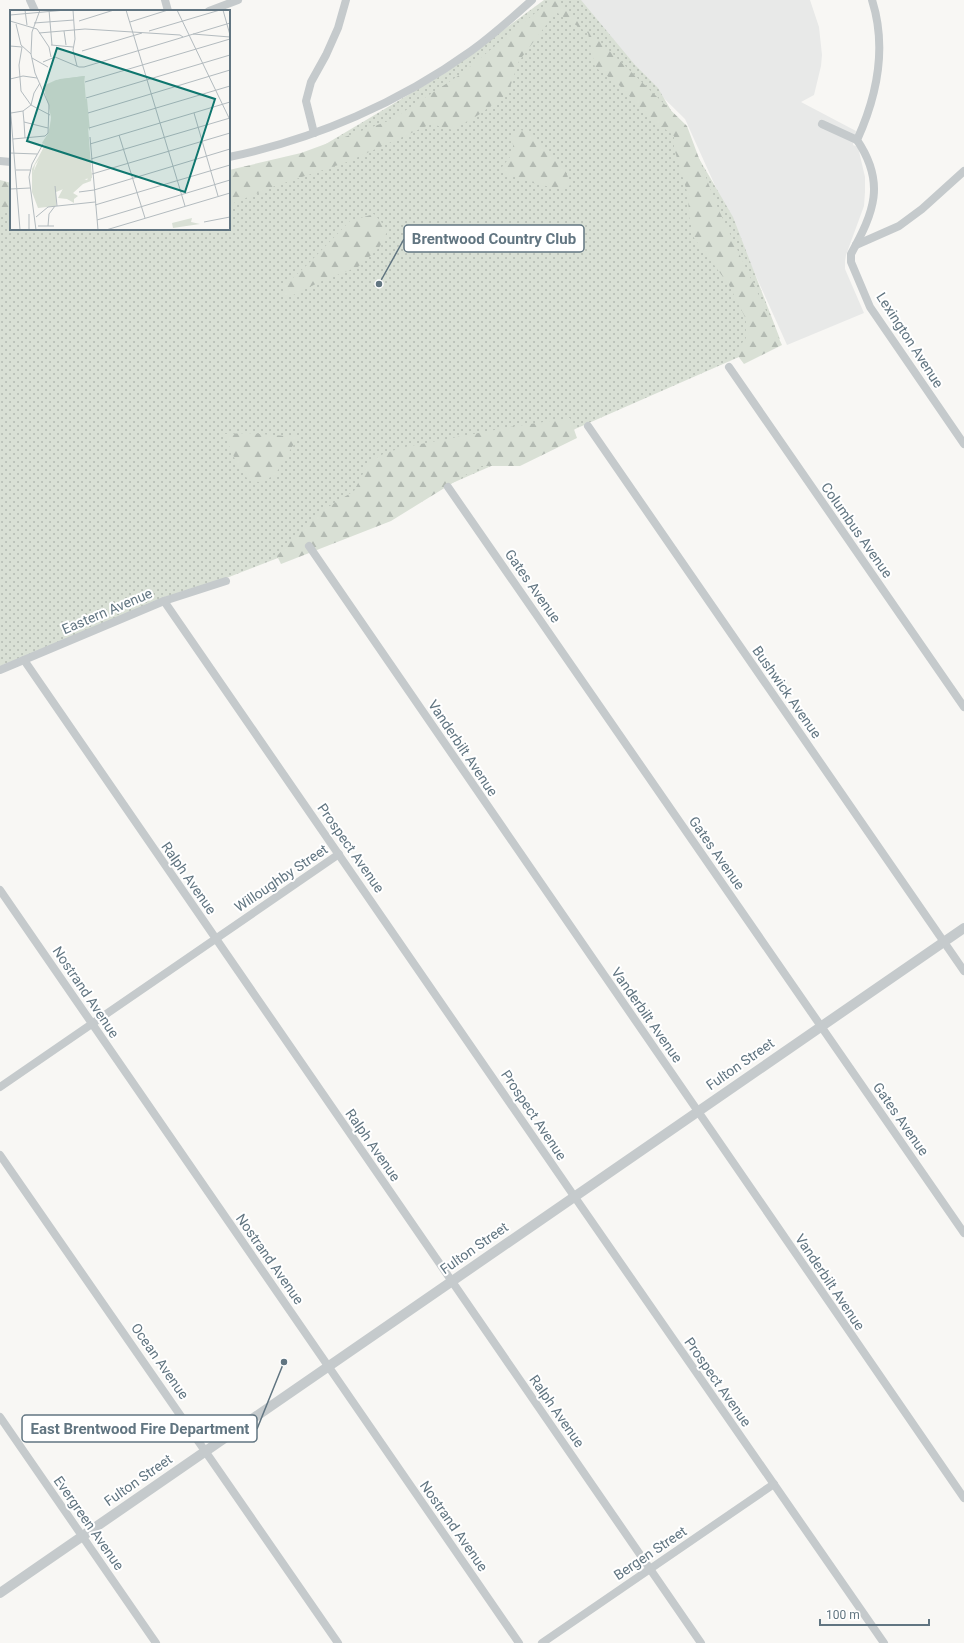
<svg xmlns="http://www.w3.org/2000/svg" width="964" height="1643" viewBox="0 0 964 1643" font-family="Roboto,sans-serif">
<style>
.built{fill:#e8e9e8}
.grass{fill:url(#grass-dots)}
.forest{fill:url(#forest-firs)}
.lines{fill:none;stroke-linecap:round;stroke-linejoin:round}
.minor{stroke:#c5cacc;stroke-width:8}
.tertiary{stroke:#c5cacc;stroke-width:10}
.labels{text-anchor:middle;dominant-baseline:central;stroke-width:4;stroke-linejoin:round;paint-order:stroke}
.street-label{font-size:14px;fill:#617581;stroke:#fff}
.inset-road{fill:none;stroke:#b3bbbf;stroke-width:1}
.view{fill:#0f766e;fill-opacity:0.15;stroke:#0f766e;stroke-width:2}
.inset-edge{fill:none;stroke:#617581;stroke-width:2}
.leader{fill:none;stroke:#617581;stroke-width:1.5}
.callout-dot{fill:#617581;stroke:#fff;stroke-width:1.5}
.callout{fill:#fff;stroke:#617581;stroke-width:1.5}
.callout-label{font-size:15px;text-anchor:middle;font-weight:bold;fill:#617581}
</style>
<defs>
<pattern id="grass-dots" width="8" height="8" patternUnits="userSpaceOnUse"><rect width="8" height="8" fill="#d9e0d5"/><path d="M2 2h.1M6 6h.1" fill="none" stroke="#b3bab2" stroke-width="1.8" stroke-linecap="round"/></pattern>
<pattern id="forest-firs" width="22" height="20" patternUnits="userSpaceOnUse"><rect width="22" height="20" fill="#d9e0d5"/><path d="M5 1l3.5 6h-7zM16 11l3.5 6h-7z" fill="#b3bab2"/></pattern>
</defs>
<rect width="100%" height="100%" fill="#f8f7f4"/>
<polygon class="built" points="564,0 810,0 819,27 822,55 821,66 814,95 801,102 856,131 853,145 858,147 865,177 865,192 864,206 846,255 845,261 845,269 864,313 787,345 685,119"/>
<polygon class="grass" points="544,0 581,0 635,65 658,88 733,217 780,339 309,546 0,666 0,182 11,183 11,229 229,229 229,174 304,157 445,73"/>
<g class="forest">
<polygon points="551,0 557,0 687,126 716,204 782,345 744,364 735,352 746,338 746,319 729,285 694,238 689,216 688,195 674,148 674,136 648,116 618,84 595,67 588,33 556,12 519,61 508,93 480,114 453,130 431,124 347,162 272,187 229,205 229,170 301,153 391,120 461,74"/>
<path d="M520,130L531,132L566,172L571,185C556,193 520,179 504,173L502,167L514,152L512,138Z"/>
<polygon points="0,180 11,183 11,205 0,213"/>
<polygon points="374,214 388,230 379,248 358,267 324,280 285,299 284,286 307,265 350,221"/>
<polygon points="570,418 577,438 520,466 480,466 391,521 281,564 277,556 302,528 320,512 354,491 369,462 385,453 405,447 510,427"/>
<polygon points="248,433 298,437 275,475 261,482 249,481 237,464 224,434"/>
</g>
<g class="lines">
<g class="minor">
<polyline points="30,0 35,11"/>
<polyline points="165,0 168,11"/>
<path d="M872,0C887,47 877,96 857,140C886,183 874,212 851,254V262L870,307L964,444"/>
<polyline points="209,11 238,0"/>
<polyline points="822,124 857,140"/>
<polyline points="314,133 306,101 311,82 326,55 338,28 346,0"/>
<path d="M229,157C316,139 400,102 471,51C493,35 512,18 532,0"/>
<polyline points="0,161 11,162"/>
<polyline points="856,245 899,226 922,209 964,171"/>
<polyline points="729,367 964,707"/>
<polyline points="588,426 964,971"/>
<polyline points="448,487 964,1233"/>
<polyline points="309,546 964,1498"/>
<polyline points="164,601 574,1196 884,1643"/>
<polyline points="24,660 701,1643"/>
<polyline points="0,670 164,601 226,581"/>
<polyline points="0,890 519,1643"/>
<polyline points="0,1087 339,854"/>
<polyline points="0,1155 338,1643"/>
<polyline points="0,1417 156,1643"/>
<polyline points="542,1643 774,1484"/>
</g>
<polyline class="tertiary" points="0,1593 964,928"/>
</g>
<g class="labels">
<g class="street-label">
<text transform="translate(910 340) rotate(57)">Lexington Avenue</text>
<text transform="translate(857 530) rotate(55)">Columbus Avenue</text>
<text transform="translate(533 586) rotate(55)">Gates Avenue</text>
<text transform="translate(107 611) rotate(-23)">Eastern Avenue</text>
<text transform="translate(787 692) rotate(55)">Bushwick Avenue</text>
<text transform="translate(463 748) rotate(56)">Vanderbilt Avenue</text>
<text transform="translate(351 848) rotate(55)">Prospect Avenue</text>
<text transform="translate(717 853) rotate(55)">Gates Avenue</text>
<text transform="translate(189 878) rotate(55)">Ralph Avenue</text>
<text transform="translate(281 878) rotate(-34)">Willoughby Street</text>
<text transform="translate(86 992) rotate(56)">Nostrand Avenue</text>
<text transform="translate(647 1015) rotate(55)">Vanderbilt Avenue</text>
<text transform="translate(740 1064) rotate(-35)">Fulton Street</text>
<text transform="translate(534 1115) rotate(56)">Prospect Avenue</text>
<text transform="translate(901 1119) rotate(55)">Gates Avenue</text>
<text transform="translate(373 1145) rotate(55)">Ralph Avenue</text>
<text transform="translate(474 1248) rotate(-35)">Fulton Street</text>
<text transform="translate(270 1259) rotate(55)">Nostrand Avenue</text>
<text transform="translate(830 1282) rotate(56)">Vanderbilt Avenue</text>
<text transform="translate(160 1361) rotate(55)">Ocean Avenue</text>
<text transform="translate(718 1382) rotate(55)">Prospect Avenue</text>
<text transform="translate(557 1411) rotate(55)">Ralph Avenue</text>
<text transform="translate(138 1480) rotate(-35)">Fulton Street</text>
<text transform="translate(89 1523) rotate(55)">Evergreen Avenue</text>
<text transform="translate(454 1526) rotate(55)">Nostrand Avenue</text>
<text transform="translate(650 1553) rotate(-34)">Bergen Street</text>
</g>
</g>
<g transform="translate(10 10)">
<rect width="220" height="220" fill="#f8f7f4"/>
<path d="M74,66L82,168L62,171L61,176L46,182V196L28,198L22,182V165L36,133L42,106L33,76L46,70Z" fill="#d9e0d5"/>
<path d="M75,66L74,71L71,69L51,70L36,78L44,91V116L37,138L25,155L23,165L27,192L22,179V159L35,135L32,133L40,120L41,107L34,77L50,69ZM75,89H77L80,121L72,108ZM82,162L81,171L73,174L63,183L68,186L64,189V193L57,189L48,188L57,171L72,168L77,170ZM182,208L181,212L190,214L163,218L162,213Z" fill="#d9e0d5"/>
<path class="inset-road" d="M15,0L17,15M39,0L42,35M63,0L65,29L63,40L67,56M116,0L175,196M167,0L220,110M213,0L220,25M0,5L56,0M0,11L27,19L39,37L41,47M69,11L104,0M120,12L158,0M24,13L64,10M6,14L11,35L21,44M54,21L56,35M139,21L210,0M29,23L75,19L170,25L173,27M183,24L220,27M41,35L63,37M0,36L12,37L9,55L11,81L21,95M72,41L132,23M22,48L38,57M33,52L45,47L69,57H74L220,13M0,69L13,66L27,68M75,72L220,29M76,88L220,45M0,94L10,220M21,95L24,83L30,73M13,101L14,112L38,118M1,103L13,101L21,95L40,105M78,103L220,60M184,103L208,186M14,112L15,128M79,118L220,76M109,125L135,208M80,127L88,220M3,129L35,126L38,123L39,95L25,63L21,44L22,22L30,0M80,134L220,92M0,143L27,144M81,149L220,108M6,160H20M82,164L220,123M45,176L47,196M0,179L20,178M84,180L220,139M69,182L84,180M85,195L220,155M26,207L38,197L85,192M87,210L220,170M194,212L220,207M28,216H44M38,216L39,204L45,196M19,220V204M26,220L19,167L22,154L33,134M96,220L220,183"/>
<path class="view" d="M47,38L205,89L175,182L17,131Z"/>
<rect width="220" height="220" class="inset-edge"/>
</g>
<path class="leader" d="M379 284L404 239M284 1362L257 1429"/>
<g class="callout-dot">
<circle cx="379" cy="284" r="4"/>
<circle cx="284" cy="1362" r="4"/>
</g>
<g class="callout">
<rect x="404" y="225" width="180" height="27" rx="4"/>
<rect x="22" y="1415" width="235" height="27" rx="4"/>
</g>
<g class="callout-label">
<text x="494" y="244">Brentwood Country Club</text>
<text x="140" y="1434">East Brentwood Fire Department</text>
</g>
<path d="M820 1619v6h109v-6" fill="none" stroke="#617581" stroke-width="2"/>
<text x="826" y="1619" font-size="12" fill="#617581" stroke="#ffffff" stroke-width="3" paint-order="stroke">100 m</text>
</svg>
